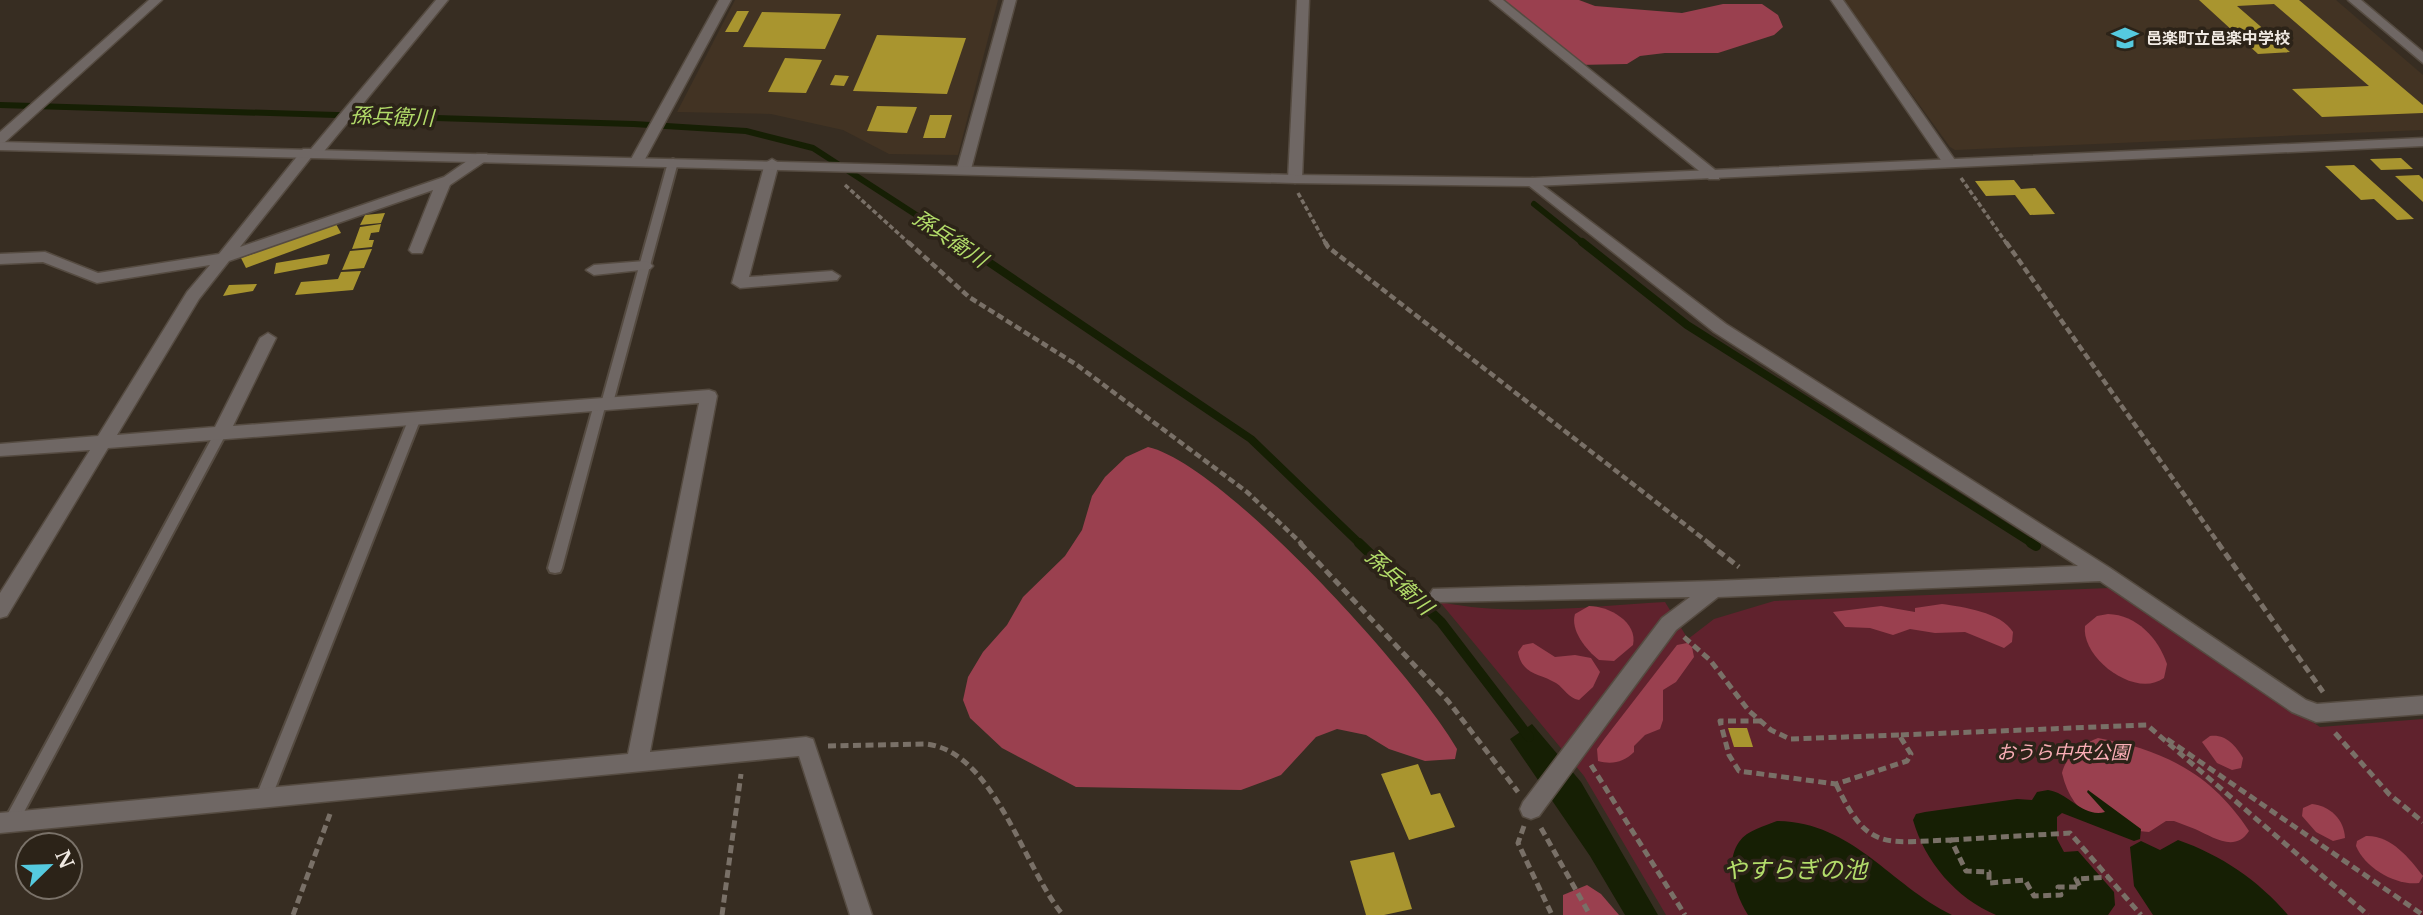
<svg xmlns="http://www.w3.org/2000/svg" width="2423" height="915" viewBox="0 0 2423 915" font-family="'Libre Baskerville','Noto Sans JP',serif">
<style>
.built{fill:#423323}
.green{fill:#60222d}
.forest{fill:#9a404f}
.water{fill:#161f04}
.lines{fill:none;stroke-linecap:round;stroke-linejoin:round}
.stream-far2{stroke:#161f04;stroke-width:6}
.stream-far1{stroke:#161f04;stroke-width:8}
.stream{stroke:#161f04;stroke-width:10}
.building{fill:#a9952f}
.service-casing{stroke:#554b41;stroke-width:4}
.minor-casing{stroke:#554b41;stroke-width:3}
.tertiary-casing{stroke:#554b41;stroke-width:3}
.path-far2{stroke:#797067;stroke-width:3.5;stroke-dasharray:5 2.5;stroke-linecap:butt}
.path-far1{stroke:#797067;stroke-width:4.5;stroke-dasharray:7 3.5;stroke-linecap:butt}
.path{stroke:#797067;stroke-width:5;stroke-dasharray:8 4.5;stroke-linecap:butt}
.service{fill:#6f6764;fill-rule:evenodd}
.minor{fill:#6f6764;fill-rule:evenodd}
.tertiary{fill:#6f6764;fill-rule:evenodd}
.labels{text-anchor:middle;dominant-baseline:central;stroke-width:7;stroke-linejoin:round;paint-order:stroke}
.far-poi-label{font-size:16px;font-weight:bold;fill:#f0e9e2;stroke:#2c2318;text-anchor:start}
.park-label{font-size:19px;font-style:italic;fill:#faaeb6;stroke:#2c2318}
.water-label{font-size:21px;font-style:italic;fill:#b3dd6a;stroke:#2c2318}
.near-water-label{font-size:24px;font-style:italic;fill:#b3dd6a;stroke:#2c2318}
</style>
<rect width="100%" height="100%" fill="#372d22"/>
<g class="built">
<polygon points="735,0 998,0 958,155 889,154 843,130 771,114 677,112"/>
<polygon points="1843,0 2336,0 2423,75 2423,130 1955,150 1950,147"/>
</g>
<path class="green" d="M2110,588L2320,727L2423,719V915H1666L1584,776L1440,602C1513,617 1591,606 1665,602L1688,639L1714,619L1774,601Z"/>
<g class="forest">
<polygon points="1496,0 1579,0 1595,6 1682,13 1723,4 1762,4 1778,15 1783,27 1774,35 1718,53 1665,53 1640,56 1627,64 1577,65"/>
<path d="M1148,447C1224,464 1417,678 1457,749L1455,759L1425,761L1389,749L1366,735L1337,729L1316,737L1281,775L1241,790L1076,787L1002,748L970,718L963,700L968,677L983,652L1007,625L1023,597L1065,556L1082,530L1092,496L1105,477L1126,457Z"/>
<path d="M1942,604C1963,607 2001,612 2013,632L2012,642L2004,648L1965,632L1935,633L1910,629L1893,635L1870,628L1845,627L1833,612L1881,606L1915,612V608Z"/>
<path d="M1589,606C1609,606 1638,622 1633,645L1614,661L1599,660C1586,650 1570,630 1575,614Z"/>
<path d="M2108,614C2137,615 2158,638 2167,664L2164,678C2135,699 2081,658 2085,626L2097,616Z"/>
<path d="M1533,643L1555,657L1575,655L1591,658L1600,672L1593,687L1579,700C1568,698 1565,689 1556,683C1540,673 1522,675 1518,652L1523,645Z"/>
<path d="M1687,643L1692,647L1694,657L1676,682L1663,690V720L1660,729L1645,735L1634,746V752C1624,762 1612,765 1598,761L1597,749L1605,738L1677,645Z"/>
<path d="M2210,736C2226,734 2235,745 2243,758L2241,768L2232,770L2217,763L2202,742Z"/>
<path d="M2098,738C2164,750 2212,774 2249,831C2235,853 2213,837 2195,829C2188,826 2181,824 2174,821H2166L2149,832C2107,829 2073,820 2062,773C2066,756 2082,744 2098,738Z"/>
<path d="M2312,804C2330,806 2344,819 2345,838L2333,841L2316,832L2302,816L2303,808Z"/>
<path d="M2366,836C2391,835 2409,858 2423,876L2419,883C2396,886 2365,868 2356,846L2357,841Z"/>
<polygon points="1587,885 1601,894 1619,915 1563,915 1563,895"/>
</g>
<g class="water">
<polygon points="1532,724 1581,782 1658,915 1625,915 1590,856 1510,739"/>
<path d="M2048,790C2069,793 2083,818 2105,812L2087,792L2088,790L2141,829L2140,839L2134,841L2062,813L2057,817V839L2064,852L2078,851L2114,892L2115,905L2108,915H1996C1956,898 1925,862 1913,820L1916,814L1925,812L2017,799L2032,800L2037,792Z"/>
<path d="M1777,821C1853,822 1890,885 1952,915H1748C1736,896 1724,863 1739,842C1747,830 1765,826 1777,821Z"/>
<path d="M2178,840C2221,855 2258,880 2288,915H2153L2134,886L2130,847L2141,841L2160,850Z"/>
</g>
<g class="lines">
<g class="stream-far2">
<polyline points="0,105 634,124 746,131 813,148 961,244"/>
<polyline points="1534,204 1584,244"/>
</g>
<g class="stream-far1">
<polyline points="959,242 1251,439 1360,544"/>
<polyline points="1582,242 1687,325 2033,544"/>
</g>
<g class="stream">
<polyline points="1359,543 1441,622 1529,737"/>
<polyline points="2031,543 2036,546"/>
</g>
</g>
<g class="building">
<polygon points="2199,0 2299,0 2423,105 2423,113 2322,117 2292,89 2369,86 2274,4 2237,6 2290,52 2258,54"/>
<polygon points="737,11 749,11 738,32 725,32"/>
<polygon points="762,12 841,14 825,49 743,47"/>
<polygon points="877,35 966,38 947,94 853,91"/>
<polygon points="785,58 822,60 806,93 768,92"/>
<polygon points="835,75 849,76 844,86 830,85"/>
<polygon points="877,106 917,107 907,133 867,131"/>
<polygon points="930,115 952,115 945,138 923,138"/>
<polygon points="2401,158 2413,169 2381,170 2370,159"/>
<polygon points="2354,165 2414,219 2397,220 2374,199 2361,200 2325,166"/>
<polygon points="2419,175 2423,179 2423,202 2395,176"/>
<polygon points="2014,180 2021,189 2035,188 2055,214 2030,215 2015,195 1986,196 1975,181"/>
<polygon points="385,213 381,223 360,225 365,215"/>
<polygon points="336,224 341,233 246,268 241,258"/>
<polygon points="381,224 379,232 371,233 369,240 374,240 372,247 352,249 360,227"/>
<polygon points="372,249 364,268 342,270 350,251"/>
<polygon points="330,254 327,264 274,274 276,263"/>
<polygon points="361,271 353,290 295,295 301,282 338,279 341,272"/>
<polygon points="257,284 253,291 223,296 229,285"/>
<polygon points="1728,728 1747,728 1753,747 1734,747"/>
<polygon points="1418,764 1431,795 1440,793 1455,827 1409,840 1381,774"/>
<polygon points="1394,852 1412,909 1384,915 1366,915 1350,861"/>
</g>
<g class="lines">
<defs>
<g id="service">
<polygon points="673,159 678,162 613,403 611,406 605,407 562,568 560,572 555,573 550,572 548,568 594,404 596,401 602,400 668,162"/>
<polygon points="415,414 421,418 271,799 268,804 263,806 258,804 255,799 409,418"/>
<polygon points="220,430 226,434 16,827 11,829 6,827 3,822 6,817 214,434"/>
</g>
<g id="minor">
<polygon points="149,0 162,0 5,142 0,143 0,132"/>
<polygon points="436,0 448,0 321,155 313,155 240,247 444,177 477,154 487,154 487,160 450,185 422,253 412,253 409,250 433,190 229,261 199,299 117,435 215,427 260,338 268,333 276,338 233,426 709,390 715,392 717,396 650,752 806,737 813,739 872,915 850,915 799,756 0,833 0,813 628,754 699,403 108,448 7,616 0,618 0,593 90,450 0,456 0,444 98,436 187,292 210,265 97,283 43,262 0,264 0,254 45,252 98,273 219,254 303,149 311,149"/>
<polygon points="719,0 731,0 644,161 642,164 632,164 630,161"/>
<polygon points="1004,0 1016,0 971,169 964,173 957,169"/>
<polygon points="1297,0 1309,0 1302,179 1295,183 1288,179"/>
<polygon points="1490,0 1503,0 1719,173 1719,179 1709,179"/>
<polygon points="1831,0 1843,0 1957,163 1955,166 1945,166"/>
<polygon points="772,159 779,163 749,277 832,271 840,276 837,280 740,288 732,283 765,163"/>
<polygon points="1533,178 1726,324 2110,568 2306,700 2317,704 2423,696 2423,714 2316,722 2292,712 2100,581 1718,597 1676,630 1539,816 1531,819 1523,816 1520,809 1523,802 1662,618 1690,597 1440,602 1433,599 1430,594 1433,589 1714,581 2078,566 1714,332 1528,185 1528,179"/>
<polygon points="645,261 650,263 653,266 650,269 594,275 586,270 594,265"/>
</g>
<g id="tertiary">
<polygon points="2348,0 2361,0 2423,52 2423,63"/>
<polygon points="2423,138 2423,146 1533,186 1295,183 0,150 0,142 1295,175 1533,178"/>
</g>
</defs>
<use href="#service" class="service-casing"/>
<use href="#minor" class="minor-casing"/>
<use href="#tertiary" class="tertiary-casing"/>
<g class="path-far2">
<polyline points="1961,178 2007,244"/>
<polyline points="845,185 910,244"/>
<polyline points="1298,193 1326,244"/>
</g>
<g class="path-far1">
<polyline points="908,242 969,297 1077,365 1247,492 1302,544"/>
<polyline points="1325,242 1328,247 1710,544"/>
<polyline points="2006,242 2219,544"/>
</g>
<g class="path">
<polyline points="1300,543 1448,701 1518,792"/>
<polyline points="1708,543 1739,567"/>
<polyline points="2218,543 2323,692"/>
<polyline points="1684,637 1710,660 1749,711 1771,730 1790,739 1899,735"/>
<polyline points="1761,721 1720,721 1729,755 1739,771 1836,784 1907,761 1911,754 1899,735 2147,725 2368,915"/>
<polyline points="2335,733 2389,794 2423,822"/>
<polyline points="2167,739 2423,915"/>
<path d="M828,746L925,744C994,750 1024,869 1063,915"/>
<polyline points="1591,765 1685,915"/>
<path d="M1836,784C1868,852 1884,842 1951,840L1966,871L1989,872V883L2025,880L2034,896L2061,895L2058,887H2080L2076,879L2108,877"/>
<polyline points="1524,826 1518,843 1552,915"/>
<polyline points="1541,828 1590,915"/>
<polyline points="1951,840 2070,833 2141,915"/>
<polyline points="293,915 330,814"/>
<polyline points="722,915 741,774"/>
</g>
<use href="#service" class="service"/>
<use href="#minor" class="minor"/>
<use href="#tertiary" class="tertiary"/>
</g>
<defs>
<symbol id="school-bare" viewBox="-9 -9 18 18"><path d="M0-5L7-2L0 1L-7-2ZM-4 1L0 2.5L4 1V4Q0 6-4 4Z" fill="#55cadf" stroke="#2c2318" stroke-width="2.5" paint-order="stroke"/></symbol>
</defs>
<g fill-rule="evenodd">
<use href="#school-bare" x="2106" y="19" width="38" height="38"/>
</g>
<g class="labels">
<g class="far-poi-label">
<text x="2146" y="38">邑楽町立邑楽中学校</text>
</g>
<g class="park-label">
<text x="2063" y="752">おうら中央公園</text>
</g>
<g class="water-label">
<text transform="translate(392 117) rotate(2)">孫兵衛川</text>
<text transform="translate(950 239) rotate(34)">孫兵衛川</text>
<text transform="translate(1399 582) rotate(44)">孫兵衛川</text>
</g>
<g class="near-water-label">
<text x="1795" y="869">やすらぎの池</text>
</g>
</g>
<g transform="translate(49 866) rotate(67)"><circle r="33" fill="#2c2318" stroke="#7a7269" stroke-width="2"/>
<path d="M0-5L12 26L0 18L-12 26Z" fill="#55cadf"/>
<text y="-10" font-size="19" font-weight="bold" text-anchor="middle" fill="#f0e9e2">N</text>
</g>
</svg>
